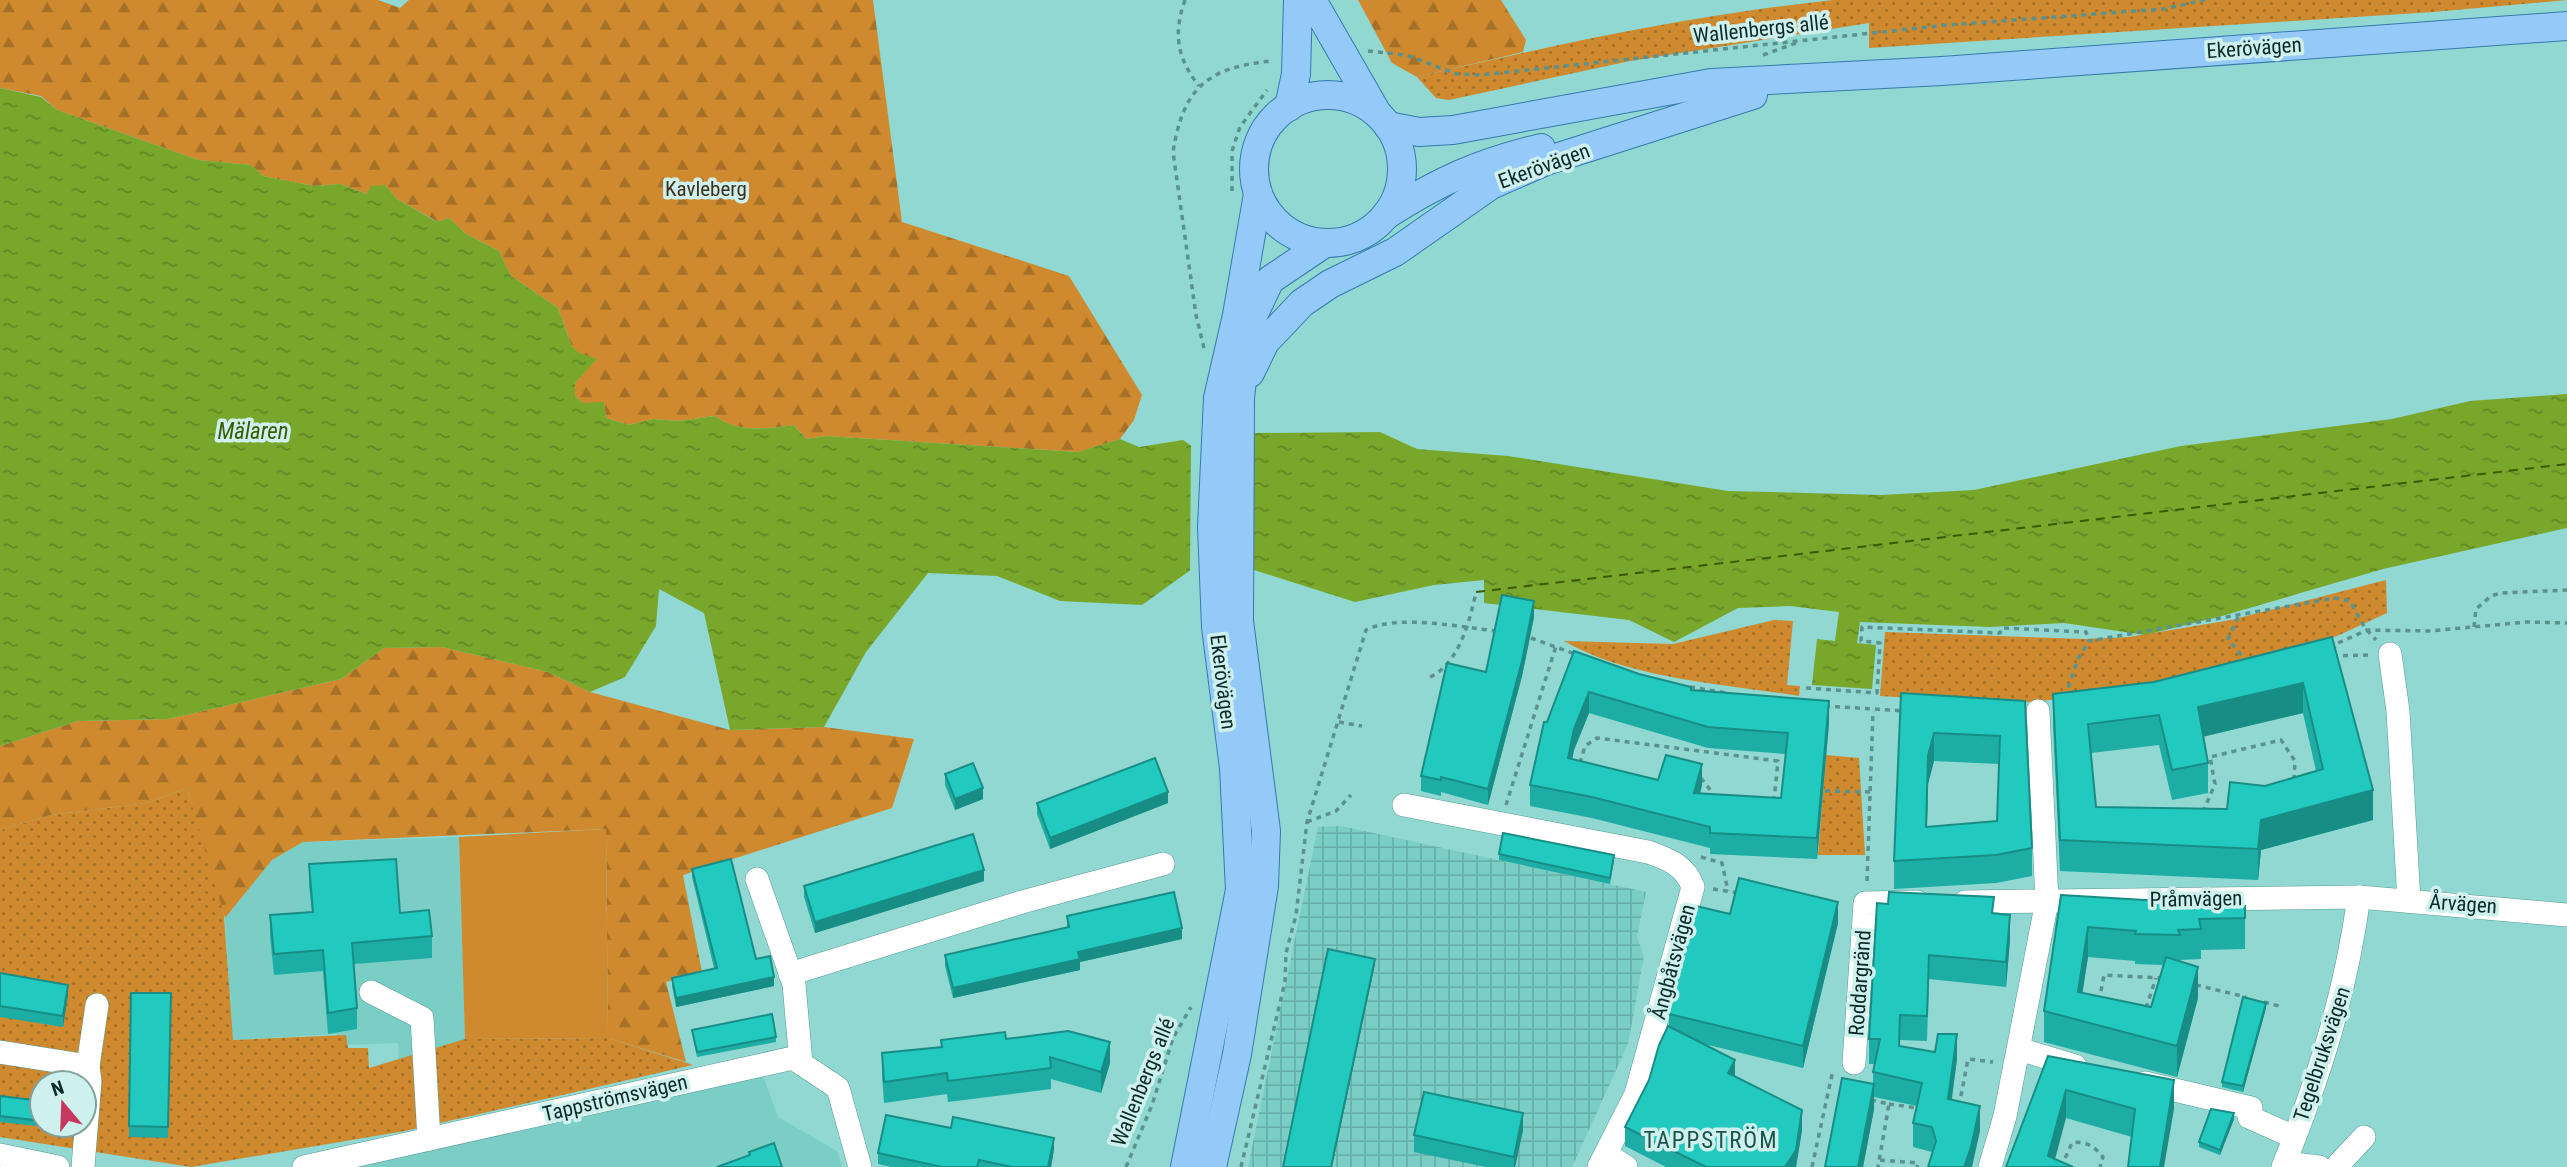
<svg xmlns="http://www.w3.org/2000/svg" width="2567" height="1167" viewBox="0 0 2567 1167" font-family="'Roboto Condensed',sans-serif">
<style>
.built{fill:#7acec6}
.industrial{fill:url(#industrial-grid)}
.grass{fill:url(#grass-dots);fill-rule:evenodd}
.forest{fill:url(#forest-firs)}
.garden{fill:#cf892e}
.water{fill:url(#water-ripples)}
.pier{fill:#90d8d1}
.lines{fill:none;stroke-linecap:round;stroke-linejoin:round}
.ferry{stroke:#3c5a00;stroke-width:2;stroke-dasharray:9 7;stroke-linecap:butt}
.minor-casing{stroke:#559b95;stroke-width:24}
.major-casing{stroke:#367aad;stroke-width:30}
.path{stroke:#5b928d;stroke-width:3.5;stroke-dasharray:5 5;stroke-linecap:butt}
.minor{stroke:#fff;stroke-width:23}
.major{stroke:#94c9f8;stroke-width:28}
.wall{fill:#1dada4;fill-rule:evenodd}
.shaded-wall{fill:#188d86}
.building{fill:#22c9bf;stroke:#188d86;stroke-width:2;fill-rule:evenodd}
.labels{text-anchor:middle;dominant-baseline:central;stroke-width:7;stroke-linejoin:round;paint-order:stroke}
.street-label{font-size:21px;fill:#0c2a28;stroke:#cff1ed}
.park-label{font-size:21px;fill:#402f1d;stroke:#cff1ed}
.water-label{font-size:23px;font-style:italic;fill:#3c5a00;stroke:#cff1ed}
.neighbourhood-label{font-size:23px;letter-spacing:2px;fill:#1c534f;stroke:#cff1ed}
</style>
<defs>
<pattern id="industrial-grid" width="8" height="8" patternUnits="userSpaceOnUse" patternTransform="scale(1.75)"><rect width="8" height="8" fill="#7acec6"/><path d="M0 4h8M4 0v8" fill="none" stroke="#68b1aa"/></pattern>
<pattern id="grass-dots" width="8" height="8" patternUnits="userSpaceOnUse" patternTransform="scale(1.75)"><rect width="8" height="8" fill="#cf892e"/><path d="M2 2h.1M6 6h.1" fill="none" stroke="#a67027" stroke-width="1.8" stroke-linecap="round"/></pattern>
<pattern id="forest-firs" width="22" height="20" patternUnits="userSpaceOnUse" patternTransform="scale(1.75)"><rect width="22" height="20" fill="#cf892e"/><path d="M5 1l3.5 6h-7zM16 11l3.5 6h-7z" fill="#a67027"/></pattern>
<pattern id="water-ripples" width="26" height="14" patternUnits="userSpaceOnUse" patternTransform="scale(1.75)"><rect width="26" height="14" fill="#78a72b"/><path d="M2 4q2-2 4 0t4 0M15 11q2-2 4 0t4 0" fill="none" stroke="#618825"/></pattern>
</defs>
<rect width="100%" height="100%" fill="#90d8d1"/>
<g class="built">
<polygon points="459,837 467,1107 400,1109 398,1043 346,1045 336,1034 232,1040 225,918 272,860 303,842"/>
<polygon points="761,1071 778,1117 837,1151 842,1167 355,1167"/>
</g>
<polygon class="industrial" points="1341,826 1646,892 1637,937 1644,957 1628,1044 1572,1167 1248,1167 1318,827"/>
<g class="grass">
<path d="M1833,0H2567L2433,12L1869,48V23L1630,61L1449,100L1436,98L1417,77C1553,45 1693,15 1833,0Z"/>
<polygon points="2386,580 2387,613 2337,636 2233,671 2120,693 2009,704 1880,696 1885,632 2085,639 2129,637 2231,620"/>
<path d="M1774,620L1793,621L1787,685L1800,686L1799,696C1724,684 1630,679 1564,641L1673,644Z"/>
<polygon points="1826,755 1859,758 1865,855 1818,855"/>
<path d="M187,788L223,903L233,1040L346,1035L348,1048H368L369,1068L465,1039L608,1038L693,1065L405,1131L191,1167L0,1137V830L50,815L147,803ZM42,1083H84V1125H42Z"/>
</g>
<g class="forest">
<path d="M0,0H378L400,8L409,0H873L902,222L1069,276L1142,395L1134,420L1120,439L1079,452L826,436L807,439L793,425C767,429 737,433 715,416L679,421L653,419L629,425L606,418L604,403H583L575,396V383L596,359L578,353L571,345L558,308L511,276L499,251L466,234L449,218L438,222L397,199L385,185L367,194L340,184L314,186L263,176L251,165L198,160L57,110L41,96L0,88Z"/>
<polygon points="1358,0 1501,0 1526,40 1523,52 1417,77 1392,63"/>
<polygon points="442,647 548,672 590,692 730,730 824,727 914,739 892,808 683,875 702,972 666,982 686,1062 608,1038 606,829 303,842 272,860 225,918 187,788 147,803 50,815 0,830 0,746 78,721 168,719 341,679 384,648"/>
</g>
<polygon class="garden" points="606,829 608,1038 465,1039 459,837"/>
<path class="water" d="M0,88L41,97L57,110L198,160L251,165L263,176L314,186L340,184L367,194L371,186L385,185L397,199L437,222L449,218L466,234L499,251L511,276L558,308L571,345L579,353L597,359L575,383V396L583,403L604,402L606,418L629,425L653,419L679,421L715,416C737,433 767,429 793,425L807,439L826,436L1078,452L1120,439L1139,447L1183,440L1221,467L1247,448L1255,433L1380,432L1417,449L1508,456L1728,491L1881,495L1974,490L2181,446L2392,419L2470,401L2567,394V528L2383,569L2222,616L2145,635L2064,623L1990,627L1860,622L1857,643L1876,645L1872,689L1812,685L1817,639L1835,641L1839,612L1790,606L1738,608L1674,642L1629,620L1484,603V580L1434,585L1355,602L1210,556L1142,605L1060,601L997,576L928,573L866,652L824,727L730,730L704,613L659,589L656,626L625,677L590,692L548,672L442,647L384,648L341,679L168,719L78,721L0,746Z"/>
<polygon class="pier" points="1191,441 1223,464 1210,560 1190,575"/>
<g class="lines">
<polyline class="ferry" points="1476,592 2567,464"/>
<defs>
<g id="minor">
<polyline points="2390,654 2398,711 2409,901"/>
<path d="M1404,805L1648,852C1668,859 1685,865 1693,887L1636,1094L1599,1167"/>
<polyline points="757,879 794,984 801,1063"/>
<polyline points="1965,902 2359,897 2567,915"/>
<polyline points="790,974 1022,902 1163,864"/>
<polyline points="371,992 422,1018 429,1139"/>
<polyline points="2019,1049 2075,1066"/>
<polyline points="0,1052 88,1066 90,1081 83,1167"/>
<polyline points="1854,1063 1865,903 1917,902"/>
<polyline points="88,1066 97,1005"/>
<polyline points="2145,1083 2251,1108"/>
<polyline points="2249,1117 2294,1137"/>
<polyline points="1606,1154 1626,1167"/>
<polyline points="0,1155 58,1167"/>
<polyline points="2285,1163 2319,1167"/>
<polyline points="304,1167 793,1058 838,1088 860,1167"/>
<polyline points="1990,1167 2005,1116 2047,901 2038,711"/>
<path d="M2283,1167C2320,1075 2345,996 2359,897"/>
<polyline points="2336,1167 2364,1137"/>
</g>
<g id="major">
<polyline points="1312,0 1377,113"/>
<circle cx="1328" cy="169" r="74"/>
<polyline points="1289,107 1296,74 1298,0"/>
<polyline points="1388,126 1419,132 1453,130 1711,83 1942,71 2567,26"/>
<path d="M1386,215C1439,181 1479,163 1541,148"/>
<polyline points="1250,373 1265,342 1302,303 1330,284 1395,252 1491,185 1546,161 1753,95"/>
<polyline points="1185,1167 1240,890 1234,768 1216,627 1212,527 1218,398 1237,315 1258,194"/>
<polyline points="1212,1167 1237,1054 1264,886 1266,831 1239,621 1240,398 1248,326 1270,280 1325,243"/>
</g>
</defs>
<use href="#minor" class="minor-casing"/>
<use href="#major" class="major-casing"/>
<g class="path">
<path d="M1185,0C1173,34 1177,58 1199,86"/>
<polyline points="1368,51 1406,55 1457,74 1481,75 1947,25 2163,9 2205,0"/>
<polyline points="1763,55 1799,42"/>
<polyline points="1232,191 1232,151 1240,127 1267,90"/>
<path d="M1204,348L1196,315L1173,152C1183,89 1206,68 1270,61"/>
<polyline points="2238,617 2228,639 2247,662"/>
<polyline points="2474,627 2476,609 2491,596 2501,593 2567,590"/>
<polyline points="1531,638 1575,654"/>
<polyline points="2333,651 2336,644 2367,630 2429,631 2527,622 2567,623"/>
<polyline points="2333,656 2371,655"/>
<path d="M1430,677C1459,664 1470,620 1476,592"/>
<polyline points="1690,687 1727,693"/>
<polyline points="1806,688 1877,693 1880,643 1861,641 1862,627 2000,633 2002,628 2086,632 2089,641"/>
<polyline points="2065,697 2078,659 2089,641 2335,598 2350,601 2365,628 2376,640"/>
<polyline points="1825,706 1905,711"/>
<polyline points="1339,722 1362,726"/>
<polyline points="1580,763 1585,746 1597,738 1778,761 1774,800"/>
<polyline points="1701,778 1711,791 1708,798"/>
<polyline points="1825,791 1871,792"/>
<polyline points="1506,805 1556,646"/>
<polyline points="2203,812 2215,784 2210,757 2281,740 2295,761 2294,779"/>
<polyline points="1307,822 1336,811 1351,795"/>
<polyline points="1701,857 1722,863 1728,891"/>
<polyline points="1867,881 1873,711"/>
<polyline points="1713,889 1740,893"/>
<polyline points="2196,985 2246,997"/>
<polyline points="2099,1001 2104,975 2161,978"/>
<polyline points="2264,1002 2279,1006"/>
<polyline points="2146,1008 2156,978"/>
<polyline points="1871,1100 1889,1104 1878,1167"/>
<polyline points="1889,1104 1918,1108"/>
<polyline points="1959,1106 1968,1059 1993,1062"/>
<polyline points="1880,1160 1918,1163 1917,1167"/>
<polyline points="1126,1167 1152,1105 1173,1038 1191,1007"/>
<path d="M1241,1167L1285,982L1286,953L1296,915L1307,822L1366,630C1396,614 1461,627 1496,631"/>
<polyline points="1812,1167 1833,1070"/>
<path d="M2061,1167L2072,1143C2085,1140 2095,1147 2103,1157L2100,1167"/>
</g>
<use href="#minor" class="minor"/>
<use href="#major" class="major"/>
</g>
<g class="wall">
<polygon points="1534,617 1522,676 1488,805 1441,792 1441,796 1421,791 1421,776 1486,672"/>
<path d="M2332,637L2373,820L2261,850L2258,880L2060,871L2053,725V694L2154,682ZM2303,713L2316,771L2265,786L2227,809L2096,807L2091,753L2159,745L2172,800L2208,793V763L2204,736Z"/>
<path d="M1574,651L1639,674L1691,690L1829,723L1817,859L1710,854V848L1592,818L1530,806V785ZM1589,713L1708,748L1786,754L1781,798L1700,794L1702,785L1658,780L1572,759L1574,750Z"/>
<path d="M1901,693L2025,701L2032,848V876L1996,883L1894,889V861ZM1934,761L1999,764L1997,821L1927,827L1928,784Z"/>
<polygon points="945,774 983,799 955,810 945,785"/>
<polygon points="1037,803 1168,803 1050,849 1037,814"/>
<polygon points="1499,854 1614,860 1610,884 1499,860"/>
<polygon points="309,864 400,913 432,936 432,958 354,964 357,1008 357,1029 328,1034 323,971 274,975 270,936 270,915 312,912 309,885"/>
<polygon points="692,869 756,959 774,986 676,1007 672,986 672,978 714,968 692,877"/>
<polygon points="984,881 815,933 804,897 804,886"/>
<path d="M2061,895L2245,906V949L2201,950V959L2180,960L2198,998L2177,1077L2044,1042V1011ZM2088,957L2135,961V964L2163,965L2151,1007L2082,993Z"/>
<polygon points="1877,903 1994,913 2010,940 2006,987 1929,979 1927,1041 1900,1040 1900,1046 1957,1059 1952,1099 1980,1131 1932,1153 1932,1152 1913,1147 1913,1123 1917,1106 1874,1097 1874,1109 1863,1167 1825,1167 1873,1084 1873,1072 1874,1064 1869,1064 1869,1039"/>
<polygon points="1730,914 1838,923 1803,1068 1700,1043 1735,1077 1802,1130 1796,1167 1666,1167 1625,1146 1625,1127 1649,1080 1669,1027 1669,1014"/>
<polygon points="1067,916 1182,939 1080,962 1080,970 953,998 945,966 945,955 1067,927"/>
<polygon points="0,973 68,995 63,1027 0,1017"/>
<polygon points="131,993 171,993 168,1138 129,1137"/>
<polygon points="2266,1008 2243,1092 2222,1087 2222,1082"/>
<polygon points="692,1030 776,1037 776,1042 697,1057"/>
<polygon points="1006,1039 1110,1063 1101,1093 1051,1079 1051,1089 948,1102 947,1094 884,1103 882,1075 882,1053 941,1047 941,1040"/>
<polygon points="2048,1056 2174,1109 2132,1137 2066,1118 2006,1167"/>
<polygon points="0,1096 42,1101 42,1125 64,1125 64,1129 0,1122"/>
<polygon points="2234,1119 2220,1155 2199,1147 2199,1142"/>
<polygon points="1523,1130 1515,1167 1486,1167 1414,1152 1414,1135"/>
<polygon points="1054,1149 1051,1167 891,1167 878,1164 878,1153"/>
</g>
<g class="shaded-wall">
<polygon points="1534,601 1534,617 1522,676 1488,805 1488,789"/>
<polygon points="2303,683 2303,713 2198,738 2198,707"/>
<polygon points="1589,692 1589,713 1574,750 1568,779 1568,758 1574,729"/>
<polygon points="1829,701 1829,723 1817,859 1817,838"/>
<polygon points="1934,733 1934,761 1928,784 1926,855 1928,756"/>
<polygon points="1702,764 1702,785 1694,815 1694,793"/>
<polygon points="983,788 983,799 955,810 955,799"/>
<polygon points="2373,790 2373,820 2261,850 2258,880 2258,849 2261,820"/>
<polygon points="1168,792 1168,803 1050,849 1050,838"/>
<polygon points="984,870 984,881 815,933 815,922"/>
<polygon points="1838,902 1838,923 1803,1068 1803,1046"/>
<polygon points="2010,915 2010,940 2006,987 2006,962"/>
<polygon points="2088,927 2088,957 2078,1022 2078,992"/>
<polygon points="1182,928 1182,939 1080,962 1080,970 953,998 953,988 1078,952"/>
<polygon points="1375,959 1375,964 1332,1167 1331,1167"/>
<polygon points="2198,967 2198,998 2177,1077 2177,1046"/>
<polygon points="774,977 774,986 676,1007 676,998"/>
<polygon points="68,985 68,995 63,1027 63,1016"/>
<polygon points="2266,1003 2266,1008 2243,1092 2243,1086"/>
<polygon points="1957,1034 1957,1059 1948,1124 1948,1099"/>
<polygon points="1110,1042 1110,1063 1101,1093 1101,1072"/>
<polygon points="1735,1060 1735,1080 1728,1073"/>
<polygon points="2174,1080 2174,1109 2164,1167 2160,1167"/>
<polygon points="1874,1084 1874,1109 1863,1167 1858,1167"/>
<polygon points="2066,1090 2066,1118 2053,1167 2048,1156"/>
<polygon points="1980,1106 1980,1131 1972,1167 1964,1167"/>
<polygon points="1802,1110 1802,1130 1796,1167 1785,1167"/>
<polygon points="1523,1113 1523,1130 1515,1167 1514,1167 1514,1157"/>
<polygon points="2234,1113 2234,1119 2220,1155 2220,1150"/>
<polygon points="1054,1138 1054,1149 1051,1167 1048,1167"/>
</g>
<g class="building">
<polygon points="1502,595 1534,601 1522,661 1488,789 1441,777 1441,780 1421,776 1447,663 1486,672"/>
<path d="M2332,637L2373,790L2261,820L2258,849L2060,840L2053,694L2154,682ZM2303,683L2323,769L2265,786L2230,782L2227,809L2096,807L2088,724L2159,715L2172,770L2208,763L2198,707Z"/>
<path d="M1574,651L1639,674L1691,687V690L1829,701L1817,838L1710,833V827L1592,797L1530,785L1544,722H1547ZM1589,692L1708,727L1788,733L1781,798L1694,793L1702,764L1666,755L1658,780L1568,758L1574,729Z"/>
<path d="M1901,693L2025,701L2032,848L1996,855L1894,861ZM1934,733L2000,736L1997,821L1926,827L1928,756Z"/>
<polygon points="1155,758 1168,792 1050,838 1037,803"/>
<polygon points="973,763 983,788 955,799 945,774"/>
<polygon points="1503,833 1614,855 1610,878 1499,854"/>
<polygon points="973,834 984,870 815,922 804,886"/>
<polygon points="396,859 400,913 429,910 432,936 352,943 357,1008 328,1013 323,950 274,954 270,915 313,912 309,864"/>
<polygon points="731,859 756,959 770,956 774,977 676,998 672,978 717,968 692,869"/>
<polygon points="1739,878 1838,902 1803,1046 1669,1014 1696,906 1730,914"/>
<polygon points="1174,892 1182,928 1078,952 1080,959 953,988 945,955 1069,927 1067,916"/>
<polygon points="1889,892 1994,897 1992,913 2010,915 2006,962 1929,955 1927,1016 1900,1015 1899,1046 1935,1052 1938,1034 1957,1034 1948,1099 1980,1106 1971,1147 1964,1167 1928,1167 1936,1141 1932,1127 1913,1123 1922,1083 1873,1072 1880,1039 1869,1039 1877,903 1888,904"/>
<polygon points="2061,895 2245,906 2245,918 2199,919 2201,929 2178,930 2180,935 2135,934 2136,931 2088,927 2078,992 2151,1007 2166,957 2198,967 2177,1046 2044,1011"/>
<polygon points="1328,949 1375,959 1331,1167 1283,1167"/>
<polygon points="0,973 68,985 63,1016 0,1006"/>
<polygon points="131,993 171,993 168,1127 129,1126"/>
<polygon points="2243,997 2266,1003 2243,1086 2222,1082"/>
<polygon points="772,1014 776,1037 697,1052 692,1030"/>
<polygon points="1668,1026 1735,1060 1728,1073 1802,1110 1796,1150 1785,1167 1706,1167 1625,1127 1649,1080 1659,1045"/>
<polygon points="1068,1031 1110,1042 1101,1072 1050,1057 1051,1068 948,1081 947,1073 884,1082 882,1053 942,1047 941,1040 1005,1032 1006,1039"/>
<polygon points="2048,1056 2174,1080 2160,1167 2128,1167 2135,1109 2066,1090 2048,1156 2073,1167 2006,1167"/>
<polygon points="1842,1078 1874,1084 1858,1167 1825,1167"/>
<polygon points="1424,1092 1523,1113 1514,1157 1414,1135"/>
<polygon points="0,1096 42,1101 42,1121 0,1116"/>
<polygon points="2211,1109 2234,1113 2220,1150 2199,1142"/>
<polygon points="886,1115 951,1128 953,1117 1054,1138 1048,1167 1012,1167 979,1160 977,1167 942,1167 878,1153"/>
<polygon points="774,1143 782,1167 717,1167 750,1155 749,1152"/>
</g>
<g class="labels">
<g class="street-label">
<text transform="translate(1761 29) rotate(-6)">Wallenbergs allé</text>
<text transform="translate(2254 48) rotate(-4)">Ekerövägen</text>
<text transform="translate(1544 166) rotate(-20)">Ekerövägen</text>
<text transform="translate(1223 682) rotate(83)">Ekerövägen</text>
<text transform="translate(2196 899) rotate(-1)">Pråmvägen</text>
<text transform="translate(2463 904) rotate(4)">Årvägen</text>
<text transform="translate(1673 962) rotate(-75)">Ångbåtsvägen</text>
<text transform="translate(1860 983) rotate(-86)">Roddargränd</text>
<text transform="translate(2322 1054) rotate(-72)">Tegelbruksvägen</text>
<text transform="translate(1143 1082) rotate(-68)">Wallenbergs allé</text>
<text transform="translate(615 1098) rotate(-13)">Tappströmsvägen</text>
</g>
<g class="park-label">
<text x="706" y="189">Kavleberg</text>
</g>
<g class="water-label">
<text x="253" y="431">Mälaren</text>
</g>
<g class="neighbourhood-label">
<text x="1711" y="1140">TAPPSTRÖM</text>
</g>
</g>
<g transform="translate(63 1104) rotate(341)"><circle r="33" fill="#cff1ed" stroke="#81a19e" stroke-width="2"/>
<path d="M0-5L12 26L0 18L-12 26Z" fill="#c73860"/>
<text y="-10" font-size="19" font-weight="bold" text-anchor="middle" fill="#0c2a28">N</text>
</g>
</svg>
